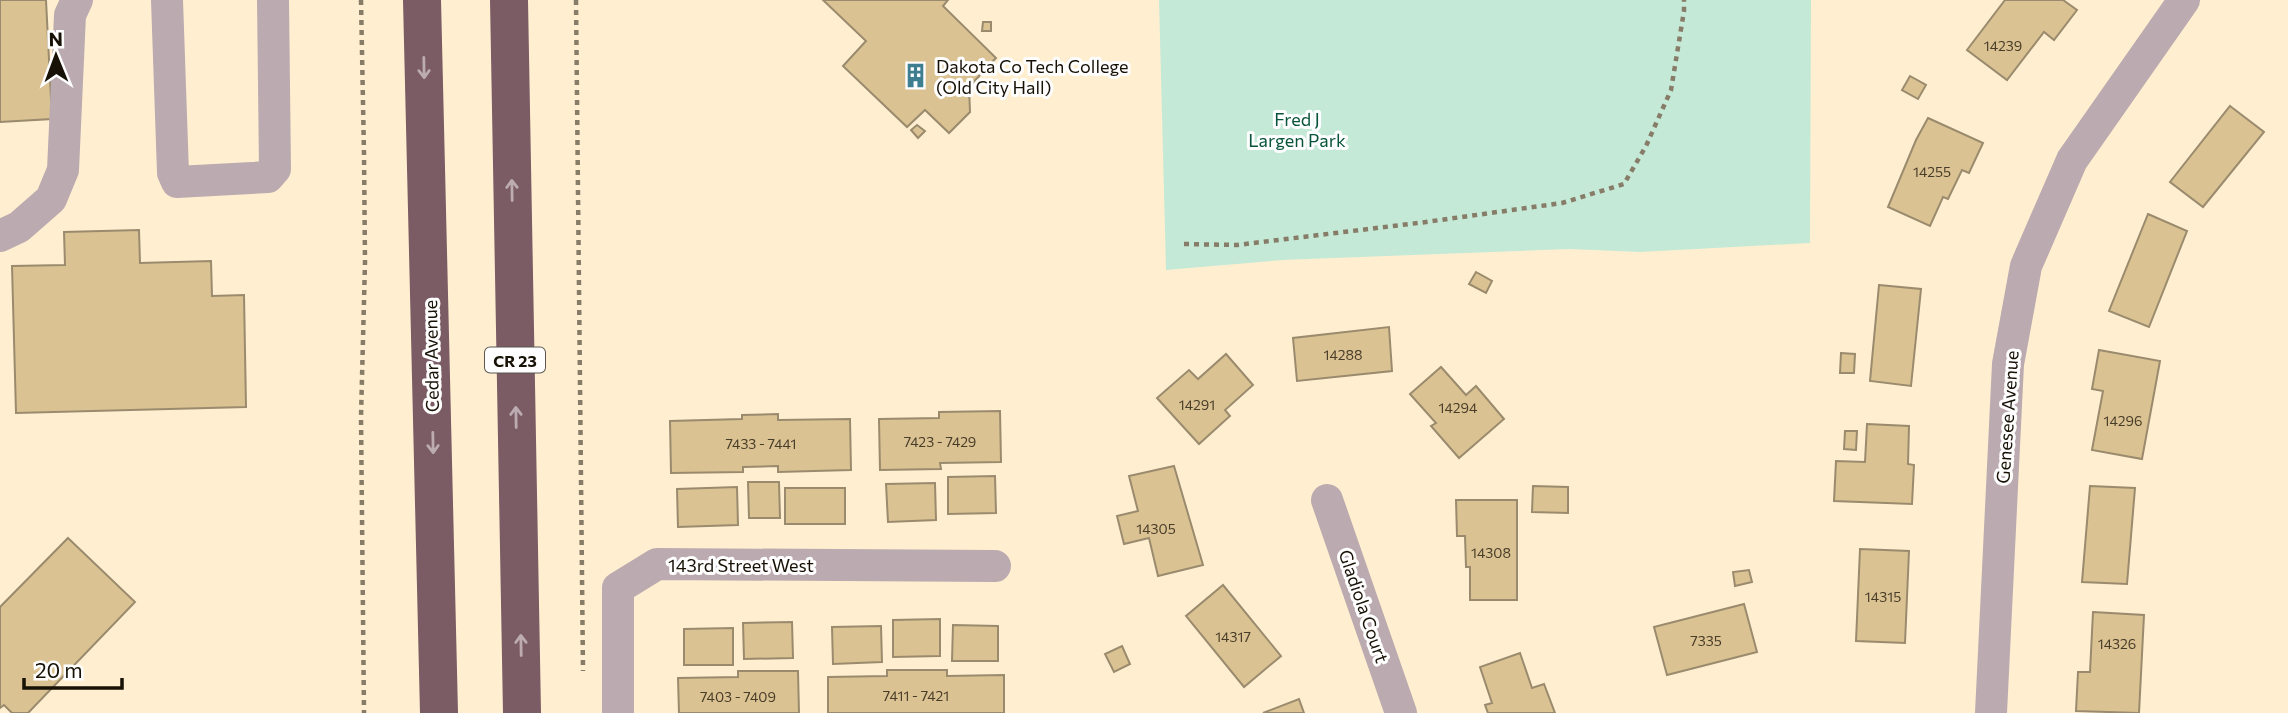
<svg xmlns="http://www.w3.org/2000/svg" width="2288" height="713" viewBox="0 0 2288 713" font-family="Commissioner,sans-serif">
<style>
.green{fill:#c5e9d7}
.building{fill:#dbc292;stroke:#9a8b6e;stroke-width:2}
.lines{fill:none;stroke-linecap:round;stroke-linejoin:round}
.path{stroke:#877c67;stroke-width:4.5;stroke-dasharray:5 5;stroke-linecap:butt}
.minor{stroke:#bbaaaf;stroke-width:32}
.highway{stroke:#7b5b64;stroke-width:38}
.oneway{stroke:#bcacb1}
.labels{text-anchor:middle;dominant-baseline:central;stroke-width:6;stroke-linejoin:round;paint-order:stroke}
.number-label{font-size:14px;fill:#483d29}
.shield{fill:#fefefe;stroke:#5c5850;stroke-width:2}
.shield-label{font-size:16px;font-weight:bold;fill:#171106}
.poi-label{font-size:18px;fill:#171106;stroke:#fefefe;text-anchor:start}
.park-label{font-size:18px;fill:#08533b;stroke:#fefefe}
.street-label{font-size:18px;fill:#171106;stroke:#fefefe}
</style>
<rect width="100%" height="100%" fill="#ffefd0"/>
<polygon class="green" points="1159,0 1811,0 1810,243 1640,252 1569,249 1283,260 1166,270"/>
<g class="building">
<polygon points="0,0 46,0 52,119 0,122"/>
<polygon points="823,0 948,0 943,6 996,58 969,87 970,112 949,133 925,110 907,127 843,66 866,41"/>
<polygon points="2005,0 2063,0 2077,10 2054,40 2044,32 2007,80 1967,50"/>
<polygon points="983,22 991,22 991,31 982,31"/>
<polygon points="1910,76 1926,85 1918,99 1902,90"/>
<polygon points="2230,106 2264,132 2203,207 2170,182"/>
<polygon points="1928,118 1983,143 1969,173 1962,170 1948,199 1943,197 1930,226 1888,207 1916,140"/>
<polygon points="917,125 925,131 918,138 911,130"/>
<polygon points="2148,214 2187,231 2149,327 2109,311"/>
<polygon points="139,230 140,263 211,261 212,296 244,295 246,407 16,413 12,266 65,265 64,232"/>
<polygon points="1476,272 1492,281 1486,293 1469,284"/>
<polygon points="1879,285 1921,289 1911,386 1870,381"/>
<polygon points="1389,327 1392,371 1297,381 1293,338"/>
<polygon points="2099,350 2160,361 2142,459 2092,450 2103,391 2092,389"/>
<polygon points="1841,353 1855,354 1854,373 1840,373"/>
<polygon points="1226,354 1253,385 1225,410 1230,416 1199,444 1157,398 1189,370 1198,379"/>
<polygon points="1441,367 1466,395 1476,386 1504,419 1459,458 1431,426 1436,423 1410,394"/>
<polygon points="1000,411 1001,462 940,463 941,469 880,470 879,419 939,418 939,412"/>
<polygon points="778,414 778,420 850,419 851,470 778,472 778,466 743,467 743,472 671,473 670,421 742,419 742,415"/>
<polygon points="1867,424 1909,426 1908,464 1914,465 1912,504 1834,501 1836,461 1865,462"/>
<polygon points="1845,431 1857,431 1856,450 1844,449"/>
<polygon points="1174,466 1203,565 1158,576 1149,538 1124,544 1117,516 1138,511 1129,476"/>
<polygon points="995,476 996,513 948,514 948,477"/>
<polygon points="748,482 779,482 780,518 749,518"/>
<polygon points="935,483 936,520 888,522 886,484"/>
<polygon points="1533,486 1568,487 1568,513 1532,512"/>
<polygon points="2090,486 2135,488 2127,584 2082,582"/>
<polygon points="737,487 738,525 678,527 677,489"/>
<rect x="785" y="488" width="60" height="36"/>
<polygon points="1456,500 1517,500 1517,600 1470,600 1470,567 1466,567 1465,536 1457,536"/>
<polygon points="68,538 135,602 28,713 12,713 4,705 0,708 0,607"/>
<polygon points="1860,549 1909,551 1905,643 1856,641"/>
<polygon points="1749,570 1752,582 1735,586 1733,572"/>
<polygon points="1223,585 1281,656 1244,687 1186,616"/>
<polygon points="1744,604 1757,652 1667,675 1654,627"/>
<polygon points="2093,612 2144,615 2139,713 2076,711 2078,672 2090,672"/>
<polygon points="940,619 940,656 893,657 893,620"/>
<polygon points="792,622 793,658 744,659 743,623"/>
<polygon points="953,625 998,626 998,661 952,661"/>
<polygon points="881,626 882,662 833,664 832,627"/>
<polygon points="733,628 733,665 684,665 684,629"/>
<polygon points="1122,646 1130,664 1114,672 1105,654"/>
<polygon points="1520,653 1532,688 1544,684 1555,713 1488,713 1485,705 1492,703 1480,667"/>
<polygon points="887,670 947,670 947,676 1004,675 1004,713 828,713 828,677 887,676"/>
<polygon points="738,671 798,671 799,713 679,713 678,678 738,677"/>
<polygon points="1299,699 1304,713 1263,713"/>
</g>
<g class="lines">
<g class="path">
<polyline points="361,0 364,154 365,262 361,417 364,713"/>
<polyline points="576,0 583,671"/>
<polyline points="1184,244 1237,245 1426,222 1562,203 1624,184 1646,146 1671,90 1684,11 1684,0"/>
</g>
<g class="minor">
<polyline points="167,0 173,173 177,182 268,177 275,169 273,0"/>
<polyline points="0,236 19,227 51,199 63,170 70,15 77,0"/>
<polyline points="1327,500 1401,713"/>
<polyline points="618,713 618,588 657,564 995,566"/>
<polyline points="1991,713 2008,364 2026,266 2072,160 2184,0"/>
</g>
<g class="highway">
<polyline points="422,0 439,713"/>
<polyline points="509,0 522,713"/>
</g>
</g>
<defs><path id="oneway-shaft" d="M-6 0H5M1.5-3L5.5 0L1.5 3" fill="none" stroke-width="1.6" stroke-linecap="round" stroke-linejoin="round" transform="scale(1.75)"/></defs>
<g class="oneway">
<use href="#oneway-shaft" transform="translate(424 68) rotate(89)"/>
<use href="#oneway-shaft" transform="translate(512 190) rotate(-91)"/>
<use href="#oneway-shaft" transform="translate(516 417) rotate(-91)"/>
<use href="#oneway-shaft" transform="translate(433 443) rotate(89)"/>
<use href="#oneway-shaft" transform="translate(521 645) rotate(-91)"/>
</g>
<defs>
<symbol id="building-bare" viewBox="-9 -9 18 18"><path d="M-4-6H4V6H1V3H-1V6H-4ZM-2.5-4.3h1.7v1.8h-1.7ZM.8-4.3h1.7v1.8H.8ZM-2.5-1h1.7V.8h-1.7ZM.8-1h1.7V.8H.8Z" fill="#3d7e90" stroke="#fefefe" stroke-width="2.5" paint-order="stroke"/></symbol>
</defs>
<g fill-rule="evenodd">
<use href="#building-bare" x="898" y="58" width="35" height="35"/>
</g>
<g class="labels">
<g class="number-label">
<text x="2003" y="45">14239</text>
<text x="1932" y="171">14255</text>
<text x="1343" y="354">14288</text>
<text x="1197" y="404">14291</text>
<text x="1458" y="407">14294</text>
<text x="2123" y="420">14296</text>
<text x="940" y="441">7423 - 7429</text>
<text x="761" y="443">7433 - 7441</text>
<text x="1156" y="528">14305</text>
<text x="1491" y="552">14308</text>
<text x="1883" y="596">14315</text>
<text x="1233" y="636">14317</text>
<text x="1706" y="640">7335</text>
<text x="2117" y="643">14326</text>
<text x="916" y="695">7411 - 7421</text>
<text x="738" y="696">7403 - 7409</text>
</g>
<rect class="shield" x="485" y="347.5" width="60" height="25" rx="5"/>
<g class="shield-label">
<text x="515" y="360">CR 23</text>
</g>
<g class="poi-label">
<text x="936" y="66">Dakota Co Tech College<tspan x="936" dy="21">(Old City Hall)</tspan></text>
</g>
<g class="park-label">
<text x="1297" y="119">Fred J<tspan x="1297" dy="21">Largen Park</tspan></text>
</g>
<g class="street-label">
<text transform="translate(431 356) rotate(-91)">Cedar Avenue</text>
<text transform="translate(2007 417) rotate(-86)">Genesee Avenue</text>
<text x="741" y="565">143rd Street West</text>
<text transform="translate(1364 606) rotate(71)">Gladiola Court</text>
</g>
</g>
<g transform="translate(56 56) rotate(359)" stroke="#fefefe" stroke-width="5" paint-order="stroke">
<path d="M0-5L12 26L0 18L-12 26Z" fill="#171106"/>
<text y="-10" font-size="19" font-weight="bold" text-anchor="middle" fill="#171106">N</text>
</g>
<path d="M24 678v10h98v-10" fill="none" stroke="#171106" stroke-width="3.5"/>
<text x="35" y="678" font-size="21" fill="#171106" stroke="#fefefe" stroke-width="5" paint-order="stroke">20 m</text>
</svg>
